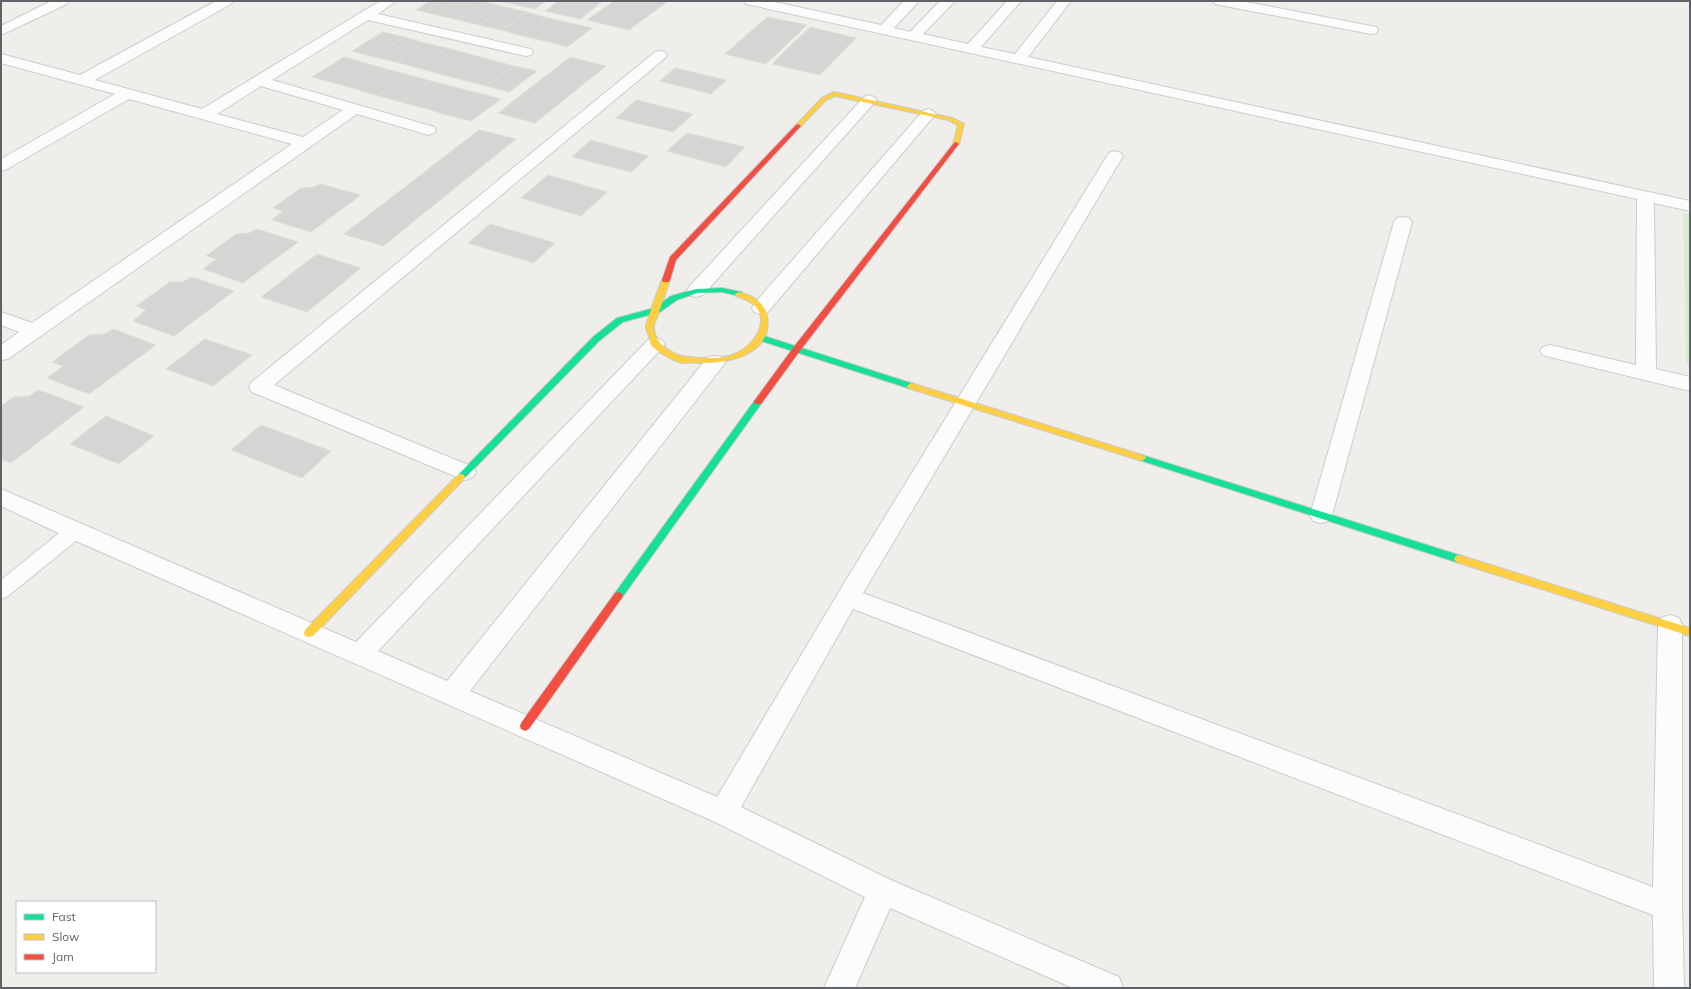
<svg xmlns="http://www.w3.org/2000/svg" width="1691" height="989" viewBox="0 0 1691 989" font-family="Mulish,sans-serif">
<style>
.green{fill:#d8ebd6}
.building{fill:#d6d5d3;stroke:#deddd9}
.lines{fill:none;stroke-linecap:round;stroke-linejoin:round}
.lane-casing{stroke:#cbcccc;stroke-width:2}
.street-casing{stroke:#cbcccc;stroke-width:2}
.fast-casing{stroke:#cacacb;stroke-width:2}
.slow-casing{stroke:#cacacb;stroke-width:2}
.jam-casing{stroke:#cacacb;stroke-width:2}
.lane{fill:#fdfcfc;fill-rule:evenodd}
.street{fill:#fdfcfc;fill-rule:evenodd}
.fast{fill:#16e098;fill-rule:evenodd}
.slow{fill:#ffcf43;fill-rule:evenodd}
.jam{fill:#f24e42;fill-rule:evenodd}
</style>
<rect width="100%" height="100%" fill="#efeeea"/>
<polygon class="green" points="1683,213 1690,214 1690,364 1686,363"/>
<g class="building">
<polygon points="430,1 458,1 437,15 416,10"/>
<polygon points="458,1 479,1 485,2 458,20 437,15"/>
<polygon points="500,1 546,1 535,9"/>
<polygon points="559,1 603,1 580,19 545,11"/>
<polygon points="614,1 668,1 629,30 587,20"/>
<polygon points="485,2 505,7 479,25 458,20"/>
<polygon points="505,7 527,12 501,30 479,25"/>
<polygon points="527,12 548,18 523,36 501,30"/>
<polygon points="767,17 807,25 766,64 725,54"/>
<polygon points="548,18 570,23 545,41 523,36"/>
<polygon points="570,23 592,28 567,47 545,41"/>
<polygon points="810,27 856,38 820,75 772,64"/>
<polygon points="383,32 404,37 374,57 352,51"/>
<polygon points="404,37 425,43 396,62 374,57"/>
<polygon points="425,43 447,48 418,68 396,62"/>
<polygon points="447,48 469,54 440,74 418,68"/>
<polygon points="469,54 491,60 463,80 440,74"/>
<polygon points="344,57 365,63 334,83 312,77"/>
<polygon points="570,57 606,66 535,123 498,113"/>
<polygon points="491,60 514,66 486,86 463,80"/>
<polygon points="365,63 387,69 356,89 334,83"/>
<polygon points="514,66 537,71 509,92 486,86"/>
<polygon points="675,68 726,80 711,94 660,81"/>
<polygon points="387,69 409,75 378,96 356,89"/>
<polygon points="409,75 431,81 401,102 378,96"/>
<polygon points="431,81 454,87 424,108 401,102"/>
<polygon points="454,87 478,93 447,115 424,108"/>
<polygon points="478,93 501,99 471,121 447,115"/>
<polygon points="636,100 693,114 673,132 616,118"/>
<polygon points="479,130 516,139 383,246 344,234"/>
<polygon points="687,133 745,147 726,167 667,151"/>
<polygon points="591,140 649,156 631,172 572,157"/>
<polygon points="548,175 607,192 581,216 521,198"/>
<polygon points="320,184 361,195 311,232 272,220 283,211 273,208 301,188 314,187"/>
<polygon points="490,224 555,243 534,263 468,243"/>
<polygon points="257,229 298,242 243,283 203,269 216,259 206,256 236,234 249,233"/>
<polygon points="317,254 361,268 307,312 261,297"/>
<polygon points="191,277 234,291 174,336 133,321 146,310 136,306 170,282 183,282"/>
<polygon points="113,329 156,345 89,394 47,378 63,366 52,362 89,335 104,334"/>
<polygon points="205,339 252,355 213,386 166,369"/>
<polygon points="39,390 84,407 11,463 1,459 1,406 14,397 29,396"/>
<polygon points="106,416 154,436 119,464 70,444"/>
<polygon points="261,425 331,451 302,478 231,450"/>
</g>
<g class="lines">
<defs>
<polygon id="lane" points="75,524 82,526 84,531 82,536 8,596 1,599 1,580 68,526"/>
<g id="street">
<polygon points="51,1 69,1 67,4 1,35 1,26"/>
<path d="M216,1H233L231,4L95,80L202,109L380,1H396L378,14L526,48L531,49L533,52L531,55L526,56L368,20L272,80L434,127L436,130L434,133L428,135L422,133L357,114L8,359L1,360V345L19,332L1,325V312L32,323L292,144L129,99L7,169L1,171V159L115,94L1,63V54L80,75ZM261,86L343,110L303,137L217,114Z"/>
<polygon points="744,1 770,1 881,25 904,1 919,1 894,28 910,32 940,1 955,1 923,34 968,44 1007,1 1021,1 981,47 1015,54 1057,1 1071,1 1028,57 1690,201 1690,211 1654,203 1656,369 1690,377 1690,391 1550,357 1543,355 1540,351 1543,347 1550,345 1636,365 1637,199 751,5 746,4"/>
<polygon points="1213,1 1241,1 1371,26 1376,27 1378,30 1376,33 1371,34 1220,5 1215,4"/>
<polygon points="660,51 665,52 667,55 665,58 274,385 473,467 476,472 473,477 465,480 457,477 252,392 249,387 252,382 655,52"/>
<polygon points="869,95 874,97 877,100 874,103 703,295 696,297 689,295 687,291 689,287 864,97"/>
<polygon points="928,109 933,111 936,114 933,117 768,312 761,314 754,312 752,308 754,304 923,111"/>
<polygon points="1115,151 1121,153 1123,156 863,593 1653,887 1658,625 1661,618 1670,615 1679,618 1682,625 1682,906 1684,988 1654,988 1653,915 853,609 741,807 893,881 1119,977 1123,988 1073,988 890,908 855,988 824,988 865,897 713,821 67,537 1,506 1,489 356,642 648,340 655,338 662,340 665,344 662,348 378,651 447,681 708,357 715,356 722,357 725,362 722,367 470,691 717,797 840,590 1107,156 1109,153"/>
<polygon points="1403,217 1409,218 1412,222 1332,515 1329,521 1321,523 1313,521 1310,515 1394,222 1397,218"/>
</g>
<g id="fast">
<polygon points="722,288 742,292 743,294 739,296 722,292 697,293 677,300 660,312 623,322 599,341 464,479 458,479 457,477 458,475 593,337 617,318 654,308 671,296 696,289"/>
<polygon points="761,335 914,384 915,386 911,389 908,388 758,340 757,338 758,336"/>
<polygon points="758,399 761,400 762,402 761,404 621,599 615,599 613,596 615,593 755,400"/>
<polygon points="1142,455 1462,556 1464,559 1462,562 1459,563 1139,460 1138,458"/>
</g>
<g id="slow">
<polygon points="834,92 952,118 964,124 959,144 956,146 953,144 958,125 948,120 835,96 826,100 800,127 796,127 796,125 822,98"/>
<path d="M663,278H669L670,280C666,292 662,303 658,315C657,318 654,323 654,326C653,336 660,344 667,349C681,358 683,356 698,358C712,358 725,359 737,353C754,345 770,322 755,306C750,301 743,298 736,296L735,294L739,292C751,295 765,302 767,316C774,355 726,364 698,363C693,362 688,363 683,363C675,362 656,351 651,345C650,342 649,339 649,336C648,333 646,330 646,327C646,322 660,284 663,278Z"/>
<polygon points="911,383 1145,456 1146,458 1142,461 908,388 907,386"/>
<polygon points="461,474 464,475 465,477 464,479 313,636 309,637 305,636 304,633 305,630 458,475"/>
<polygon points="1459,555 1690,628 1690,636 1456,562 1454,559 1456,556"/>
</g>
<g id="jam">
<polygon points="798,124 801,126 800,127 676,260 670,280 669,282 663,282 662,280 670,257 796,125"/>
<polygon points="956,142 959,144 958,145 799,352 761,404 755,404 754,402 755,400 793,348 954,143"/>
<polygon points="618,592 621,593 623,596 621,599 529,729 525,731 521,729 520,726 521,723 615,593"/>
</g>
</defs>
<use href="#lane" class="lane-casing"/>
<use href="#street" class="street-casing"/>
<use href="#fast" class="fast-casing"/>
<use href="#slow" class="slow-casing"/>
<use href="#jam" class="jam-casing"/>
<use href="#lane" class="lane"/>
<use href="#street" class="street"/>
<use href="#fast" class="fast"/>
<use href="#slow" class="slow"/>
<use href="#jam" class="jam"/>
</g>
<rect width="1691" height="989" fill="none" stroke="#5f6368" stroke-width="4"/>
<rect x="16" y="901" width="140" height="72" fill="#ffffff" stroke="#bfc1c3"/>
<rect x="24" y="914" width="20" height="6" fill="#16e098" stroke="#bfc1c3"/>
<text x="52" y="921" font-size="12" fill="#5f6368">Fast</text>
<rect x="24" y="934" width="20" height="6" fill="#ffcf43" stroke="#bfc1c3"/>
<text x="52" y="941" font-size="12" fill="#5f6368">Slow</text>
<rect x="24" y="954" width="20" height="6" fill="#f24e42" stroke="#bfc1c3"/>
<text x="52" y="961" font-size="12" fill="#5f6368">Jam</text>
</svg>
